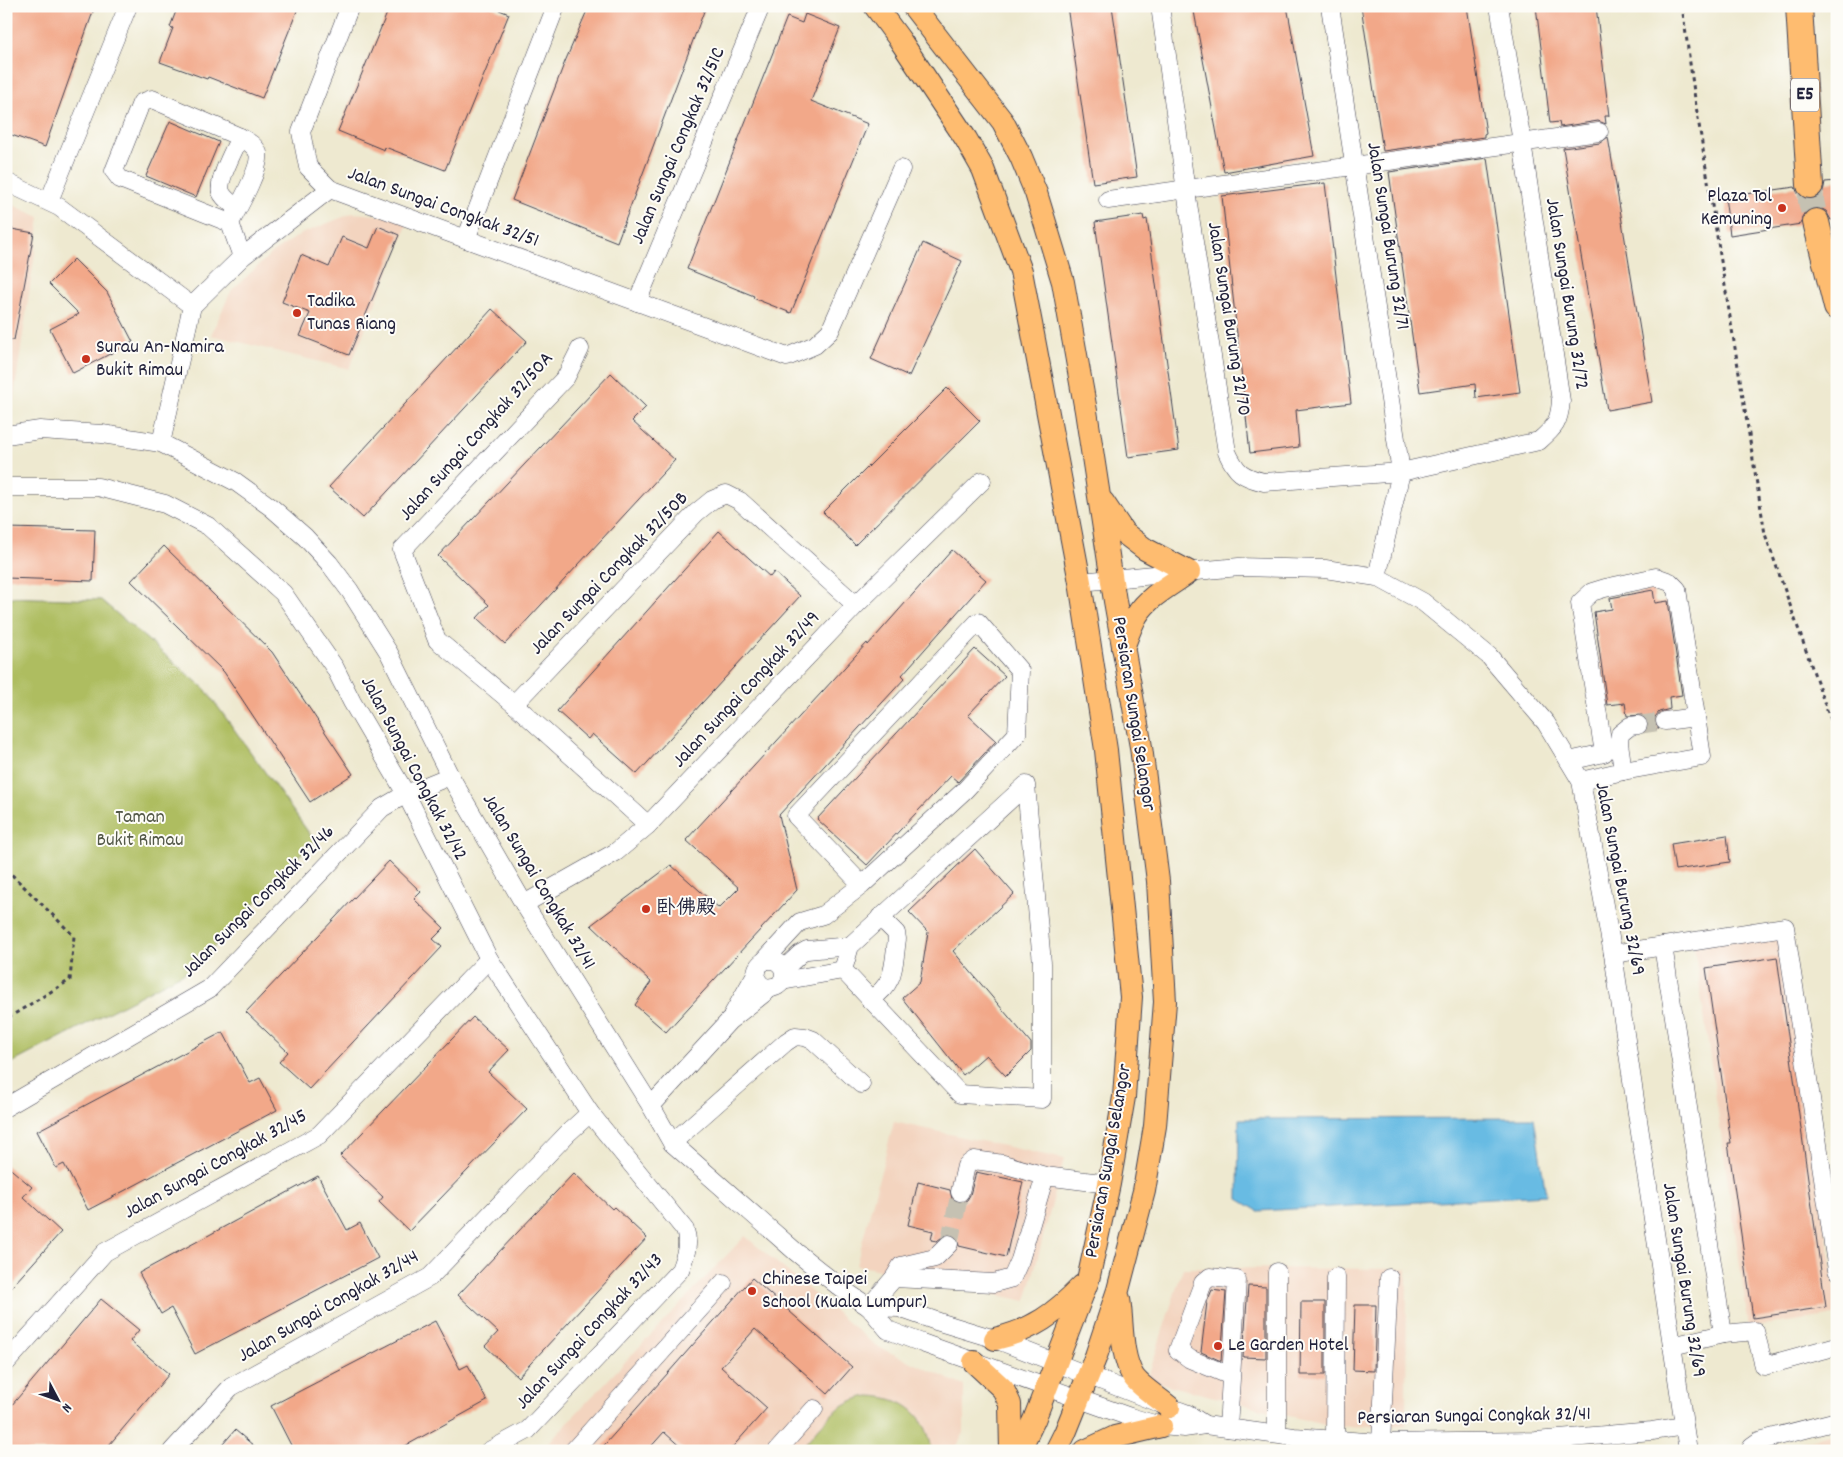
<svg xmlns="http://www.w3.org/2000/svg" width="1843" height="1457" viewBox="0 0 1843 1457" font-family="Dekko,'LXGW WenKai TC',sans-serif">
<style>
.built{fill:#f3d4bf}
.green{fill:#aebd60;stroke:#68704e}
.water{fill:#67bbe3;stroke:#446e8f}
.building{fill:#f2a889}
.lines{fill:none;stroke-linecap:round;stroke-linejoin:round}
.minor-tunnel{stroke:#c5c1b2;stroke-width:18;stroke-dasharray:18 9;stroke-linecap:butt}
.highway-tunnel{stroke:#c5c1b2;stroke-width:26;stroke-dasharray:26 13;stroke-linecap:butt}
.minor-casing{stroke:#414051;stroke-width:19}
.major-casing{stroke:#414051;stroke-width:24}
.highway-casing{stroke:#414051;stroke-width:28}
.path{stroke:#414051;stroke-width:3;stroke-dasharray:4 4;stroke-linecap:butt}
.minor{stroke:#fff;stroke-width:18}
.major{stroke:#febc70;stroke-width:22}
.highway{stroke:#febc70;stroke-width:26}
.poi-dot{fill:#c8321e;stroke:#fdfcf7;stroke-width:2}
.labels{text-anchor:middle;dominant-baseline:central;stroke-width:4;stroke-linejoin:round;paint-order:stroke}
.shield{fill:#fdfcf7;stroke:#646373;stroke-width:1}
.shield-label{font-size:19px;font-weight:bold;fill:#22223b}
.street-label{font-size:20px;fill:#22223b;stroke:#fdfcf7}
.poi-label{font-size:20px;fill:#22223b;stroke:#fdfcf7;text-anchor:start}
.park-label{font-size:20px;fill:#535848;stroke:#fdfcf7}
</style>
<rect width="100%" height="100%" fill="#fdfcf7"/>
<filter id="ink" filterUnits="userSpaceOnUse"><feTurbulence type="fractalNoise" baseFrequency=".02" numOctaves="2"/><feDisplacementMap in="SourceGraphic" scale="10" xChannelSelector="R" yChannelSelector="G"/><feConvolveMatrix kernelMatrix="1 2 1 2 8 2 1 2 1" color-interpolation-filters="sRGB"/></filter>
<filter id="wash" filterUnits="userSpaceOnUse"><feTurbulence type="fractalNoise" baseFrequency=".0096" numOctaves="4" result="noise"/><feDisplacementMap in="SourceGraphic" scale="20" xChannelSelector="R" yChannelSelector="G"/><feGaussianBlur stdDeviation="1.12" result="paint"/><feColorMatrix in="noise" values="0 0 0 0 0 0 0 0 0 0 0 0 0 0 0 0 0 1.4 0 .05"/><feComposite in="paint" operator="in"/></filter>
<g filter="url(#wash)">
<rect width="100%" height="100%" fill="#eee9d0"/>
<g class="built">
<polygon points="6,202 40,217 13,403 6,404"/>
<polygon points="353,213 410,218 349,369 211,335 231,291 272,253 301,234"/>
<polygon points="1781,933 1837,1303 1837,1315 1749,1327 1694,946"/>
<polygon points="894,1122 1064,1159 1026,1301 856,1265"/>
<polygon points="745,1236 876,1346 964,1386 964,1433 954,1451 534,1451 548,1443"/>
<polygon points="1183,1268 1407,1269 1406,1425 1333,1427 1147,1380"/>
<polygon points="1837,1433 1837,1451 1766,1451"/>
</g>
<g class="green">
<polygon points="6,597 101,600 205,689 314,840 195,967 6,1066"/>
<path d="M869,1396C905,1397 927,1415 932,1451H799C820,1427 836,1401 869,1396Z"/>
</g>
<polygon class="water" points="1534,1118 1546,1195 1258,1211 1238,1199 1239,1119"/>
<g id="blocks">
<g class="building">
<polygon points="6,6 85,6 94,9 45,147 6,133"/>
<polygon points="178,6 299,6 262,98 208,77 207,79 160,62 173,28 170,27"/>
<polygon points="390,6 490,6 509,14 445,170 385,147 384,150 338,131"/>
<polygon points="589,6 706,6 617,242 512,200 564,64"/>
<polygon points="1067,6 1112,6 1137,177 1093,183"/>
<polygon points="1193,6 1287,6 1314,156 1224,172"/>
<polygon points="1361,6 1467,6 1486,133 1484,134 1484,137 1383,151"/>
<polygon points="1536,6 1596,6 1609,116 1605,116 1606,124 1598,121 1560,127 1559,122 1550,123"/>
<polygon points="805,14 840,28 811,101 868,124 791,313 753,298 754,296 687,269 787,17 802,23"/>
<polygon points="170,121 219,142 196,197 146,176"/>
<polygon points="1608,137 1652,402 1607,410 1563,148 1600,143"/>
<polygon points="1487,158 1520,392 1476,398 1475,384 1420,392 1389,172"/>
<polygon points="1837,181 1837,219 1831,220 1826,211 1820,208 1813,207 1805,212 1802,217 1801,224 1730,235 1725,197 1795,187 1798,194 1803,198 1811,200 1819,197 1823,192 1825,182"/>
<polygon points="1325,183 1351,403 1296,410 1299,447 1250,453 1222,196"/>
<polygon points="1143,215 1144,220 1147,219 1179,450 1128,457 1095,222"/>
<polygon points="378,226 399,235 349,355 300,336 310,313 282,302 301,255 329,267 342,237 369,248"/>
<polygon points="6,228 34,233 14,340 6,340"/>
<polygon points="923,243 962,261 909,376 871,359"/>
<polygon points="74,259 107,292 133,342 73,373 50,329 79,314 49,284"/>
<polygon points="492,309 527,341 363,518 329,487"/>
<polygon points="611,373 646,407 632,421 675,460 505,644 477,618 489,605 438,556"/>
<polygon points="947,388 980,421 855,545 823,512"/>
<polygon points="7,528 95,530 93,581 6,578"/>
<polygon points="719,531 770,577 774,572 800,596 637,774 592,734 588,739 557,711"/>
<polygon points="164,546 272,652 353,774 310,802 224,672 131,581"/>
<polygon points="952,550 986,580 902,675 905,678 779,815 797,890 666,1032 635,1005 651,982 591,925 671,865 719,908 739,888 686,840 867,643 868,645"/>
<polygon points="1653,590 1655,603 1668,601 1682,695 1669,697 1670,709 1659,712 1655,717 1655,723 1659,729 1646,731 1649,724 1647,719 1642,715 1627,716 1625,703 1607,705 1594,612 1612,609 1610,598"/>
<polygon points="975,649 1005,676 968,715 996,741 958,782 951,776 867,865 817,819"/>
<polygon points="1727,835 1730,862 1675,870 1671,844"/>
<polygon points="975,849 1014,894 953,951 1031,1043 1031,1051 1006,1076 986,1055 963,1075 902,998 920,982 928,932 909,912"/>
<polygon points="389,861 421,892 414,899 444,928 433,939 442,947 309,1089 279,1062 288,1052 246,1012"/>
<polygon points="1777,957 1826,1307 1753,1318 1728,1143 1731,1143 1706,968"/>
<polygon points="473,1017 509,1050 488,1072 527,1109 409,1231 379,1202 383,1197 340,1156"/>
<polygon points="223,1032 250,1083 260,1078 277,1110 88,1210 64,1164 56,1168 37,1131"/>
<polygon points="6,1165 32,1187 23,1197 61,1232 6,1293"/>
<polygon points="976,1172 1023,1182 1006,1257 959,1246 957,1237 951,1234 946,1234 937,1241 931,1240 933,1231 908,1225 918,1182 950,1190 952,1199 957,1202 963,1202 967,1200 970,1195"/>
<polygon points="574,1173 612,1209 614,1207 647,1238 518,1377 485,1346 498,1332 458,1295"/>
<polygon points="318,1176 347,1230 360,1223 378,1258 195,1354 171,1308 161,1314 139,1273"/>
<polygon points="752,1278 852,1367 828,1394 755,1329 721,1367 767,1408 729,1451 685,1451 664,1432 647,1451 599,1451"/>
<polygon points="1248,1286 1266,1287 1266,1358 1243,1357"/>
<polygon points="1212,1290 1226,1292 1221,1361 1201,1352 1207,1302"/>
<polygon points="101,1299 139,1330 130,1341 169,1374 104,1451 6,1451 6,1412"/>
<polygon points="1301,1302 1325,1302 1325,1375 1300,1375"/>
<polygon points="1355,1305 1376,1305 1374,1371 1353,1370"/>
<polygon points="435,1321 460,1369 468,1365 487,1401 396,1451 294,1451 271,1406"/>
<polygon points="235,1430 260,1451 217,1451"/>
</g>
</g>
</g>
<g filter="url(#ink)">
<use href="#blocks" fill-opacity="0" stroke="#414051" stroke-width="1"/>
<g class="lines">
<g class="minor-tunnel">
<polyline points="1638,725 1665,721"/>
<polyline points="949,1244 960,1192"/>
</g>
<polyline class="highway-tunnel" points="1810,185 1811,201 1816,222"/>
<defs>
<g id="minor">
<polyline points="350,6 301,132 308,167 330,189 787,357 815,345 830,331 901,169"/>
<path d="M1160,6L1186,191L1227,452C1236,472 1242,477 1264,482L1401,472L1539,441C1555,427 1559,423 1561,401L1522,142L1499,6"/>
<polyline points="1330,6 1401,472 1377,577"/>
<polyline points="6,182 59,207 192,306"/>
<polyline points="1108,200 1599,132"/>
<polyline points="49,201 128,6"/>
<path d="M237,208C231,203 224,199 221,192C217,181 235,148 240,137"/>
<path d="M230,223L120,179L114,171L141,103L152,99L240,137C247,141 255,145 258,153C262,166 237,210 230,223L242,257"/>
<polyline points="466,239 556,6"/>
<polyline points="637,302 761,6"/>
<polyline points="580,349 566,377 402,550 437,640 514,704 648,825"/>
<polyline points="6,435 40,430 102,434 161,443 236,482 272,508 305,537 329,563 350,591 389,653 450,776 524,904 651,1106 672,1143 796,1252 842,1289 869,1307 899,1308 939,1322 995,1339 1169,1407 1188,1414 1205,1425"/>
<polyline points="161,443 192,306 242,257 330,189"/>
<path d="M6,487H98L165,504L208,526L283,593L335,668L352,702L406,794L489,959L590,1113L685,1230C690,1245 685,1256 680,1270L528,1430L489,1451"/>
<polyline points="1080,582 1239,567 1325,569 1377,577 1423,602 1489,656 1546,723 1581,781 1613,954 1688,1451"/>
<polyline points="514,704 696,513 712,500 726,494 740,501 856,605"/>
<polyline points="1665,721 1696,717"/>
<polyline points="1569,761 1604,753 1580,603 1592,592 1605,588 1656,577 1670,582 1677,589 1702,757 1623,771 1581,781"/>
<polyline points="1623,771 1619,743 1620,734 1630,726 1638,725"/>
<polygon points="1026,785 1042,963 1042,1099 960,1094 843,970 850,946"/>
<polyline points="524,904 616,852 648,825 856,605 982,481"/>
<polyline points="1663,946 1723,1334"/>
<polyline points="1613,954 1785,927 1837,1270"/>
<circle cx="770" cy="974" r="14"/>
<polyline points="763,962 800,922 823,915 862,885 965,790 1017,734 1020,671 978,622 796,816 862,885"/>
<polyline points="784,969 800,954 807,950 850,946"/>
<polyline points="782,981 843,970"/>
<path d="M870,1000C896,983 893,967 897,939L896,933L880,917"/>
<polyline points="733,1014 757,972"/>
<polyline points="651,1106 729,1021 772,987"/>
<polyline points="6,1107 209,989 382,808 406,794 450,776"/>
<polyline points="672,1143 786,1042 795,1036 805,1037 813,1040 861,1084"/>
<polyline points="960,1192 966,1166 974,1160 1003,1164 1045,1176"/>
<polyline points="894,1278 901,1266 935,1258 949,1244"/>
<polyline points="869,1307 888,1330 922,1343 1130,1417 1161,1426 1184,1428 1205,1425 1294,1437 1381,1443 1536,1441 1652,1431 1684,1426"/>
<polyline points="869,1307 894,1278 994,1283 1012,1278 1020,1260 1045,1176 1109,1184"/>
<polyline points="1672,1346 1723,1334 1755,1331 1764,1366 1837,1346"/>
<polyline points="6,1363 105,1252 319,1135 489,959"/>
<polyline points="1228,1428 1237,1280 1210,1277 1203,1283 1178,1350 1190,1359 1231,1376"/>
<polyline points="1277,1434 1277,1272"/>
<polyline points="1335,1440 1336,1277"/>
<polyline points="1381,1443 1389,1278"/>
<polyline points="172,1451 231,1387 430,1277 568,1133 590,1113"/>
<polyline points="573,1451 723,1283"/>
<polyline points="777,1451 814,1409"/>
<polyline points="1749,1451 1752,1446 1759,1441 1837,1421"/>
</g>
<g id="major">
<polyline points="875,6 900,40 966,139 983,169 1021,271 1080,582 1106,750 1131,997 1124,1097 1109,1184 1088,1280 1034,1420 1019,1451"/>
<polyline points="913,6 1003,122 1021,157 1036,193 1063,282 1086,411 1115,601 1141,747 1158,881 1165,1002 1155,1126 1144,1191 1118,1290 1096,1356 1065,1433 1056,1451"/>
<path d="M1103,502L1124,533L1145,549L1189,572C1171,585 1149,596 1137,615C1131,625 1127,637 1123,648"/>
<path d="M1119,1299C1123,1323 1120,1353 1133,1376C1139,1386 1159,1398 1169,1407"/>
<path d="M995,1339C1033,1330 1055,1314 1082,1286"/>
<polyline points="974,1362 1003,1389 1010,1404 1011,1451"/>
<polyline points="1085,1451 1115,1437 1161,1426"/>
</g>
<g id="highway">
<polyline points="1799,6 1810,185"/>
<polyline points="1816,222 1837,307"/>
</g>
</defs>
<use href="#minor" class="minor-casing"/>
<use href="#major" class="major-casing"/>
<use href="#highway" class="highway-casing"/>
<g class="path">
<polyline points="1682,6 1696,106 1765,534 1828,713 1837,732"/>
<polyline points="6,869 74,936 70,980 6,1019"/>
</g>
<use href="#minor" class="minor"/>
<use href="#major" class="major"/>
<use href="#highway" class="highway"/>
</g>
</g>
<g class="poi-dot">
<circle cx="1782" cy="208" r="5"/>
<circle cx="297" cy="313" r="5"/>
<circle cx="86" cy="359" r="5"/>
<circle cx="646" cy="909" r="5"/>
<circle cx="752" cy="1291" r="5"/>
<circle cx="1218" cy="1346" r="5"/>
</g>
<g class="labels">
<rect class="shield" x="1791" y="78.5" width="28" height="33" rx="4"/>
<g class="shield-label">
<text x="1805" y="95">E5</text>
</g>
<g class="street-label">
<text transform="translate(679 146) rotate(-67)">Jalan Sungai Congkak 32/51C</text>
<text transform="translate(443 208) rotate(20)">Jalan Sungai Congkak 32/51</text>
<text transform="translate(1387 236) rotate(81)">Jalan Sungai Burung 32/71</text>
<text transform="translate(1566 294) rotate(81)">Jalan Sungai Burung 32/72</text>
<text transform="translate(1228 319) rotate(81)">Jalan Sungai Burung 32/70</text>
<text transform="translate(477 437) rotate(-48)">Jalan Sungai Congkak 32/50A</text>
<text transform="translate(610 574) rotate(-46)">Jalan Sungai Congkak 32/50B</text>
<text transform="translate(747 690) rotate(-47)">Jalan Sungai Congkak 32/49</text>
<text transform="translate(1133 714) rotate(81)">Persiaran Sungai Selangor</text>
<text transform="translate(413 769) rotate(62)">Jalan Sungai Congkak 32/42</text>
<text transform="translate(1619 879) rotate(79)">Jalan Sungai Burung 32/69</text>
<text transform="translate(538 882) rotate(59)">Jalan Sungai Congkak 32/41</text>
<text transform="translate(259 902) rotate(-45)">Jalan Sungai Congkak 32/46</text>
<text transform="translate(1109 1161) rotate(-80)">Persiaran Sungai Selangor</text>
<text transform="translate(216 1165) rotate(-29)">Jalan Sungai Congkak 32/45</text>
<text transform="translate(1683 1280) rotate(81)">Jalan Sungai Burung 32/69</text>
<text transform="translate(329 1307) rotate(-30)">Jalan Sungai Congkak 32/44</text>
<text transform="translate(590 1332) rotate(-47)">Jalan Sungai Congkak 32/43</text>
<text transform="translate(1474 1417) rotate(-1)">Persiaran Sungai Congkak 32/41</text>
</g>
<g class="poi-label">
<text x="1772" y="197" text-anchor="end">Plaza Tol<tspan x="1772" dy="23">Kemuning</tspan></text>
<text x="307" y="302">Tadika<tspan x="307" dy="23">Tunas Riang</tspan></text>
<text x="96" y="348">Surau An-Namira<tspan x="96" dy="23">Bukit Rimau</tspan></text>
<text x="656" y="909">卧佛殿</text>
<text x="762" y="1280">Chinese Taipei<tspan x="762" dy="23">School (Kuala Lumpur)</tspan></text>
<text x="1228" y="1346">Le Garden Hotel</text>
</g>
<g class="park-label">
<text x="140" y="818">Taman<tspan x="140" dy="23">Bukit Rimau</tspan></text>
</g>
</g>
<rect width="1843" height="1457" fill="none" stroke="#fdfcf7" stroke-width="25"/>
<g transform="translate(58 1400) rotate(131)" stroke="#fdfcf7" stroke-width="4" paint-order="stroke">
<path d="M0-4L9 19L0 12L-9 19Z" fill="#22223b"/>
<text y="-8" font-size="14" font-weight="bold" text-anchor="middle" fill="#22223b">N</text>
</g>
</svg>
